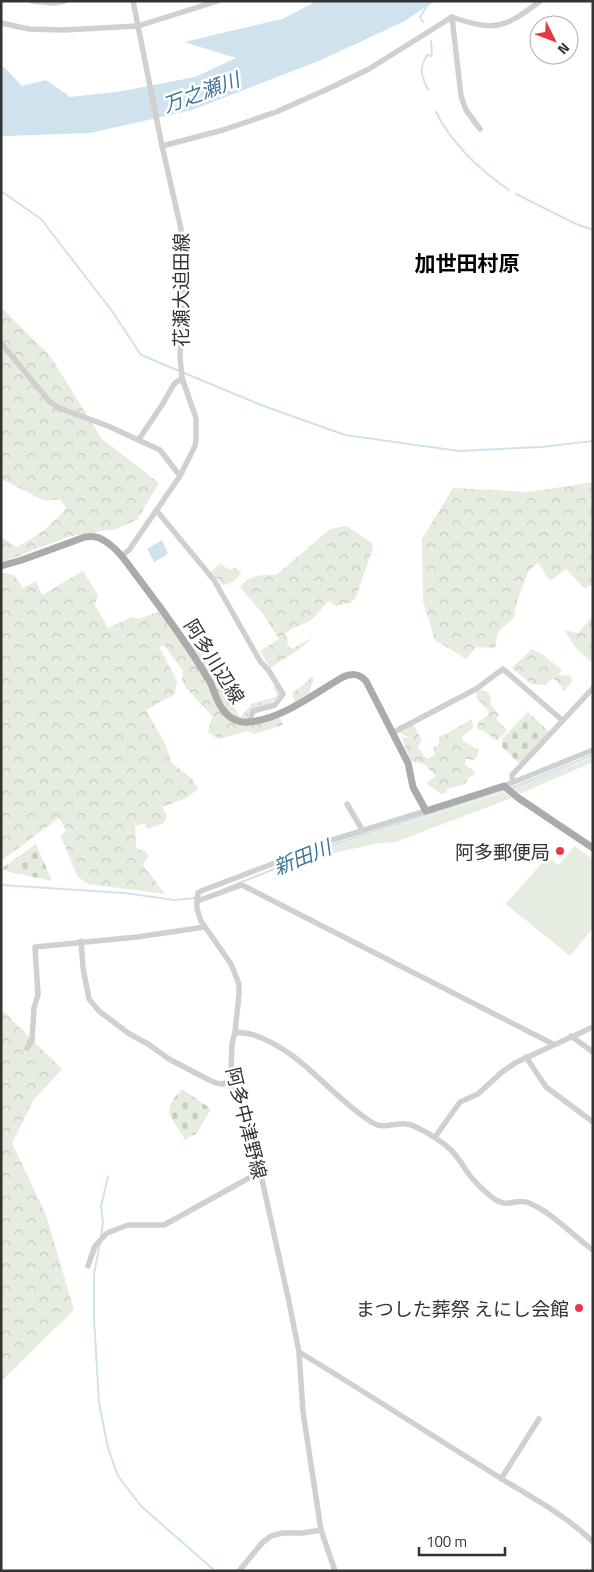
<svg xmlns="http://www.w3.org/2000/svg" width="594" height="1572" viewBox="0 0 594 1572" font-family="'Titillium Web','Noto Sans JP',sans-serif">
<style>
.forest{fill:url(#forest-crowns)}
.cemetery{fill:url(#cemetery-stones)}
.park{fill:#e6ecdf}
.water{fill:#cfe2ee}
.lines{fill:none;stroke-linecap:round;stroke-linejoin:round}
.stream{stroke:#cfe2ee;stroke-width:2}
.minor{stroke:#d0d0d0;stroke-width:5.5}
.major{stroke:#ababab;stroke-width:7}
.poi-dot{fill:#e63946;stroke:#fff;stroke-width:2}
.labels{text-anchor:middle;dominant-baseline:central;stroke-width:5;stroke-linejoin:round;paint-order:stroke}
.street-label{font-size:19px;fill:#333;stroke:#fff}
.poi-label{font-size:19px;fill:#333;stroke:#fff;text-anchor:end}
.water-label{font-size:20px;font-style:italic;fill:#3f7597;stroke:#fff}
.quarter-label{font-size:21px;font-weight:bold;fill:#000;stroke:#fff}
</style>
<defs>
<pattern id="forest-crowns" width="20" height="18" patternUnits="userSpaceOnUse" patternTransform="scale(1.25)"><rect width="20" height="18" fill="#e6ecdf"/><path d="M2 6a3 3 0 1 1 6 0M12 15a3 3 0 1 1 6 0" fill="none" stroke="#c6cbc0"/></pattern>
<pattern id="cemetery-stones" width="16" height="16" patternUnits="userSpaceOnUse" patternTransform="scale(1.25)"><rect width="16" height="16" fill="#e6ecdf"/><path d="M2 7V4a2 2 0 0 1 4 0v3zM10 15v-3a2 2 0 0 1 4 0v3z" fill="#c6cbc0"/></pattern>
</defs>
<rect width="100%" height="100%" fill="#fff"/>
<g class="forest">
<path d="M1,307L50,356L102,439L159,483L137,520L116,529L70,536L3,562H1V537L17,547C37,537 52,525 66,508L60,499L45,501L1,479Z"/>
<polygon points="593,482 593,584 585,589 566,569 550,581 538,563 529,570 517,601 514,618 498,632 495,648 476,647 466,659 435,640 423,601 422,539 453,488 529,492"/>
<path d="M346,526L372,543L373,548L356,597L352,602L336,606L329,601C323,606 315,618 310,621C299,627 294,625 285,634L288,639L287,645L292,649L312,638L300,649L270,668L260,651L279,639L263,614L240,587C252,574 259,575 276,575L330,529Z"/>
<polygon points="220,563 229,570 235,568 242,573 231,583 223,585 211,572"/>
<polygon points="83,571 98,595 95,605 108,628 132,617 138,619 158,612 217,669 239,701 234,707 240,717 252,704 275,697 277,695 273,687 275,686 281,695 269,704 252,709 246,720 250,725 280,718 283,725 255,734 247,731 219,739 208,732 212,716 187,689 182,681 183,671 164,645 159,647 177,681 175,694 146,710 166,745 171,762 193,780 198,789 187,798 162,807 167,816 164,823 148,829 145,823 135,826 136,848 146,852 149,856 143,865 165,894 88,884 77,876 61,837 66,830 59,818 1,861 1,572 14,575 23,588 36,581 42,595"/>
<polygon points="593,615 593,664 575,647 564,630 578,633"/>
<polygon points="532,649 542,654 562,670 558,675 571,676 572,682 563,692 562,687 553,678 545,685 531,684 512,668"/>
<polygon points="310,677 314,678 309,693 295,702 292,693 308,681"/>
<polygon points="480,690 487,691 491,698 490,703 499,715 496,719 507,730 497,741 484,731 477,729 479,721 488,715 489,711 477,699 476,693"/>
<polygon points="472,719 473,728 463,735 462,740 479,750 477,756 474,760 465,759 465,765 472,769 475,774 468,778 465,784 447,789 446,793 441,794 426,783 436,776 424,764 411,761 401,736 412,740 399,732 414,725 422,741 417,747 427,759 435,755 433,748 439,744 439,738"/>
<polygon points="1,1009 62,1069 33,1101 12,1143 46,1215 74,1310 1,1381"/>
</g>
<g class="cemetery">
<polygon points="528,712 549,732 520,764 502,747 502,739"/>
<polygon points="36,844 52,881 1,870 1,869"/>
<polygon points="182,1089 211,1109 197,1133 185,1140 169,1114 171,1102"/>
</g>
<g class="park">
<polygon points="593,757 593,762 522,793 517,793 512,788"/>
<polygon points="504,792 512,798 395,842 380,843 315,857 315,855 321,854 333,846"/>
<polygon points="574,846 593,859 593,928 570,956 506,904 547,857 559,865"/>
</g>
<g class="water">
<polygon points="317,1 435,1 403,22 321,60 192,110 90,133 6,136 1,135 1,66 5,68 22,86 46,80 70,97 123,91 195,77 236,58 184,42 282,19"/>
<polygon points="162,540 168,554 154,562 147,549"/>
</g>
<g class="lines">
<g class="stream">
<polyline points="423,22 420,17 430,1"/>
<path d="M428,90C422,76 418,70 427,55L431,56L432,52L431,41"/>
<path d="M436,112C452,144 480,170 509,190"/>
<polyline points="1,191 41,219 112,311 141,355 261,405 345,435 459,451 541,447 593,441"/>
<polyline points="516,194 576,224 593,230"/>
<polyline points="511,788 593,755"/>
<polyline points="1,885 125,893 174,900 195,898"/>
<polyline points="224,889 320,851 332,845 504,790"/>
<polyline points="101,1236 103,1223 101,1206 108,1177"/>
<polyline points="100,1243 94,1274 94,1318 99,1403 108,1448 118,1476 141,1506 215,1571"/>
</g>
<g class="minor">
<polyline points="32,1 53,3 65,1"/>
<polyline points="452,17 461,96 466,110 480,129"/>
<path d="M452,17C495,32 505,28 540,1"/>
<polyline points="1,23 29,29 63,30 138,26 218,1"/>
<polyline points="162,146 223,130 276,112 330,88 369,69 452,17"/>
<polyline points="1,343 49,401 59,408 108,426 160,450 180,476"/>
<polyline points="139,439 162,405 174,384 182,378"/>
<polyline points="156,510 214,580 260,661 269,671 283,694 275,705 253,711 249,723"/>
<polyline points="122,556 129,550 180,476 195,446 196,439 196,418 182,378 180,356 184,258 181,229 162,146 133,1"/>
<polyline points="394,732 476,689 503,669 562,720"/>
<polyline points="513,782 512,775 593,688"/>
<polyline points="504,786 593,750"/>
<polyline points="347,804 363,831"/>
<polyline points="197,901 242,885 553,1044"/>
<polyline points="81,941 83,968 89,999 99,1011 128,1033 148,1044 169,1059 209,1080 216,1083 222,1084 232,1081"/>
<path d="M235,1032C241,1033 248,1033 254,1035C302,1051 331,1097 373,1123C386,1131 400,1118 416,1127C428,1133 441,1140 451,1150C459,1158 464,1168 471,1177C478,1185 485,1192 493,1198C510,1210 515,1197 529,1203C553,1213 572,1235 593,1250"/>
<polyline points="571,1036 593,1052"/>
<polyline points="27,1048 32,1041 34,1008 38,995 35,947 137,937 205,927"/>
<polyline points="526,1057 546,1087 593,1122"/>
<polyline points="435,1137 460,1102 478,1094 502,1072 515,1063 593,1027"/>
<polyline points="88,1266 95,1246 107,1233 128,1225 164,1225 260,1172"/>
<path d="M299,1352C362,1390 423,1430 486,1469C521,1492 563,1512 593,1542"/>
<polyline points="501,1479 539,1419"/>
<polyline points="239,1571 262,1543 271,1536 282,1533 303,1533 321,1530"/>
<polyline points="335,1571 321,1530 303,1412 299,1352 289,1302 251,1130 232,1081 231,1070 232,1044 235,1032 239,994 239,984 231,964 201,921 197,909 197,901 198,893 201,891 309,850 329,841 426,811"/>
</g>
<path class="major" d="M1,566L22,560L85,537C92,536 97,536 103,540C118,548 129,566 139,579C164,612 189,646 210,682C215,692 217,704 225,712C230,719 240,723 248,722C281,720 315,693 343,677C352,673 359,673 366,681L408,763L413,787L426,811L504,786L517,797L593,848"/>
</g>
<g class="poi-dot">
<circle cx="560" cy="851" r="5"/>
<circle cx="579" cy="1308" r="5"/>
</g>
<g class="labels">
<g class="street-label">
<text transform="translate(180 290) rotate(-90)">花瀬大迫田線</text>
<text transform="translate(215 661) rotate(58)">阿多川辺線</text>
<text transform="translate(247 1123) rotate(76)">阿多中津野線</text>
</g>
<g class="poi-label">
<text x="550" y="851">阿多郵便局</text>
<text x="569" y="1308">まつした葬祭 えにし会館</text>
</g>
<g class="water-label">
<text transform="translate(201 92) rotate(-20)">万之瀬川</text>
<text transform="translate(302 857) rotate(-22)">新田川</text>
</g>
<g class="quarter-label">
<text x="467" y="263">加世田村原</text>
</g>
</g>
<rect width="594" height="1572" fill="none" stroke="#333333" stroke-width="5"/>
<g transform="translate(554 40) rotate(132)"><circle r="24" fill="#ffffff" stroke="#adadad"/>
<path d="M0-4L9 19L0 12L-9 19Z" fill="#e63946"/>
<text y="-8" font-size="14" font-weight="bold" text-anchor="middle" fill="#333333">N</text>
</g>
<path d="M419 1547v8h86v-8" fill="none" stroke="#333333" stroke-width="2.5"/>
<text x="426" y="1547" font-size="15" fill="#333333" stroke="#ffffff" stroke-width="4" paint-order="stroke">100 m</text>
</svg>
